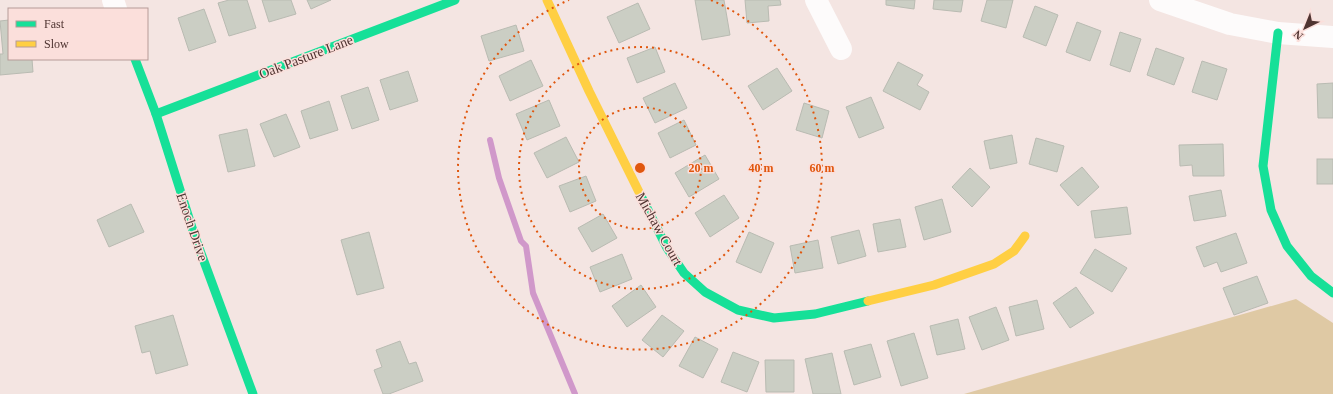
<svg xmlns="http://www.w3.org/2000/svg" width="1333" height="394" viewBox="0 0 1333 394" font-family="'Times New Roman',serif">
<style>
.green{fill:#dfc9a4}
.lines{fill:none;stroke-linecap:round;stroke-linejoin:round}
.stream{stroke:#d098ca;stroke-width:6}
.building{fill:#cbcec4;stroke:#b9bbb2}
.street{stroke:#fdfbfb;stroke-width:22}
.fast{stroke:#16e098;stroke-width:9}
.slow{stroke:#ffcf43;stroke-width:9}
.ring{fill:none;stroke:#e0570e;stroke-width:2;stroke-dasharray:2 4}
.labels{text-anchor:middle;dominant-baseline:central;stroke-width:3;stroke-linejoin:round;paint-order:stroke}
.street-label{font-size:14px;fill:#4f3431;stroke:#fbdfdb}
.centre{fill:#e0570e;stroke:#fbdfdb;stroke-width:2}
.ring-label{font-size:12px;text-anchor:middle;font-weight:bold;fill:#e0570e;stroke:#fbdfdb;stroke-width:3;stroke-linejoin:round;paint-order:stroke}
</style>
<rect width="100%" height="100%" fill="#f4e5e2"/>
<polygon class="green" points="1296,299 1333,323 1333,394 964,394"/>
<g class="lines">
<polyline class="stream" points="490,140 499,178 521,241 526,246 533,293 575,394"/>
</g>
<g class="building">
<polygon points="229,0 247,0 256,28 229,36 218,3"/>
<polygon points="262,0 291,0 296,14 269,22"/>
<polygon points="307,0 331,0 311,9"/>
<polygon points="695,0 724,0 730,35 702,40"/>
<polygon points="745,0 780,0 781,5 768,6 769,21 747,23"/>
<polygon points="886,0 915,0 914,9 886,5"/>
<polygon points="934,0 963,0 961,12 933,9"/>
<polygon points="987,0 1013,0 1006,28 981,21"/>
<polygon points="638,3 650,29 619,43 607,17"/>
<polygon points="1035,6 1058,15 1046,46 1023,37"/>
<polygon points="204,9 216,42 189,51 178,18"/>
<polygon points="9,20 9,59 32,59 33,72 0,75 0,54 3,54 0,21"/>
<polygon points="1077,22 1101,31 1090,61 1066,52"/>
<polygon points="516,25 524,51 489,61 481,36"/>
<polygon points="1120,32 1141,39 1130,72 1110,65"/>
<polygon points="655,47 665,72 637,83 627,58"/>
<polygon points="1156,48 1184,58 1174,85 1147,75"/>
<polygon points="531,60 543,86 510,101 499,76"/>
<polygon points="1202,61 1227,69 1217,100 1192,92"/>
<polygon points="898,62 923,75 917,85 929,92 920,110 883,91"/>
<polygon points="777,68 792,91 763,110 748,86"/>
<polygon points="408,71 418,101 390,110 380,80"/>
<polygon points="675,83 687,108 655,123 643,98"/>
<polygon points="1333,83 1333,118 1318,118 1317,84"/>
<polygon points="368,87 379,120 352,129 341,96"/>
<polygon points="871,97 884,128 859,138 846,107"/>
<polygon points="549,100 560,126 527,140 516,114"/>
<polygon points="329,101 338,130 310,139 301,111"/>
<polygon points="804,103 829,111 822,138 796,130"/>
<polygon points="286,114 300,147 274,157 260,124"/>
<polygon points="684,120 696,145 670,158 658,133"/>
<polygon points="247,129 255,166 228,172 219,135"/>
<polygon points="1012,135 1017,163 990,169 984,141"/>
<polygon points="566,137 579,162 547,178 534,153"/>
<polygon points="1036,138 1064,146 1057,172 1029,164"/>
<polygon points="1223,144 1224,176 1193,176 1192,165 1180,166 1179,145"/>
<polygon points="705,155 719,179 689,197 675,173"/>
<rect x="1317" y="159" width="16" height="25"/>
<polygon points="1082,167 1099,187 1078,206 1060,185"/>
<polygon points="970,168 990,187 972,207 952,187"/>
<polygon points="586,176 596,201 570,212 559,186"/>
<polygon points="1221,190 1226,216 1194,221 1189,196"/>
<polygon points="724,195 739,218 710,237 695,213"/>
<polygon points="942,199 951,232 924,240 915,207"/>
<polygon points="131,204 144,232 109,247 97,220"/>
<polygon points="1127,207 1131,234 1095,238 1091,211"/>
<polygon points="603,214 617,238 592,252 578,228"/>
<polygon points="900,219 906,247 878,252 873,224"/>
<polygon points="859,230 866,256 838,264 831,237"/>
<polygon points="369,232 384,288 357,295 341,240"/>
<polygon points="749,232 774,243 761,273 736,262"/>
<polygon points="1236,233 1247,263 1221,272 1217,262 1204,267 1196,247"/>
<polygon points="818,240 823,268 795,273 790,246"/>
<polygon points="1095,249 1127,268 1112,292 1080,273"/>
<polygon points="622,254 632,279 600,292 590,267"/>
<polygon points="1257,276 1268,303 1234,315 1223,288"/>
<polygon points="641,285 656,307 627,327 612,306"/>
<polygon points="1076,287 1094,313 1070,328 1053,303"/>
<polygon points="1037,300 1044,329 1016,336 1009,307"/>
<polygon points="996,307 1009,340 982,350 969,317"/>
<polygon points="173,315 188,365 156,374 150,351 142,353 135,326"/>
<polygon points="662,315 684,331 663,357 642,340"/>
<polygon points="958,319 965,349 937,355 930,326"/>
<polygon points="914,333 928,378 901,386 887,341"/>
<polygon points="695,337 718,349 703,378 679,366"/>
<polygon points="400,341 409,364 416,362 423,381 389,394 383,394 374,370 382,367 376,350"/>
<polygon points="871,344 881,377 854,385 844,351"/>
<polygon points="733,352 759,362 747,392 721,382"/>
<polygon points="832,353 841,394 813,394 805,359"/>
<polygon points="765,360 794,360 794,392 766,392"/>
</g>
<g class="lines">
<g class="street">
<polyline points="113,0 116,9"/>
<polyline points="816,0 841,49"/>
<polyline points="1160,0 1230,24 1278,33 1333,37"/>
</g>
<g class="fast">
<polyline points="1278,33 1263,166 1271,210 1287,246 1311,276 1333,293"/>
<polyline points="135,59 156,114 195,237 253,394"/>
<polyline points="156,114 455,0"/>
<polyline points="640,194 667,248 684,273 705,292 738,310 774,318 815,314 868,301"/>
</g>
<g class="slow">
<polyline points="547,0 589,91 640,194"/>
<polyline points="868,301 934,285 994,264 1014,251 1025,236"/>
</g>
</g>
<g class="ring">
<circle cx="640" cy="168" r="61"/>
<circle cx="640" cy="168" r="121"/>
<path d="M711 0A182 182 0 1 1 569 0"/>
</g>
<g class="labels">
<g class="street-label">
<text transform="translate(306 57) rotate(-21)">Oak Pasture Lane</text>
<text transform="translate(192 227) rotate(71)">Enoch Drive</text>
<text transform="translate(659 229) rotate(61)">Michaw Court</text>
</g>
</g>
<circle cx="640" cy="168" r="6" class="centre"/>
<g class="ring-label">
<text x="701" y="172">20 m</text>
<text x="761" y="172">40 m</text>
<text x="822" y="172">60 m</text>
</g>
<rect x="8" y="8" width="140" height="52" fill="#fbdfdb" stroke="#b69b97"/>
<rect x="16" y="21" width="20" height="6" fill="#16e098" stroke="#b69b97"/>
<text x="44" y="28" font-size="12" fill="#4f3431">Fast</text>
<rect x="16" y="41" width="20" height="6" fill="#ffcf43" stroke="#b69b97"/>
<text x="44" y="48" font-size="12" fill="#4f3431">Slow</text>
<g transform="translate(1305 28) rotate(223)" stroke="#fbdfdb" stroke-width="3" paint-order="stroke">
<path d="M0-3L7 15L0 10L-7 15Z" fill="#4f3431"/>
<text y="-6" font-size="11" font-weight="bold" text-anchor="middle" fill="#4f3431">N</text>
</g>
</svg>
